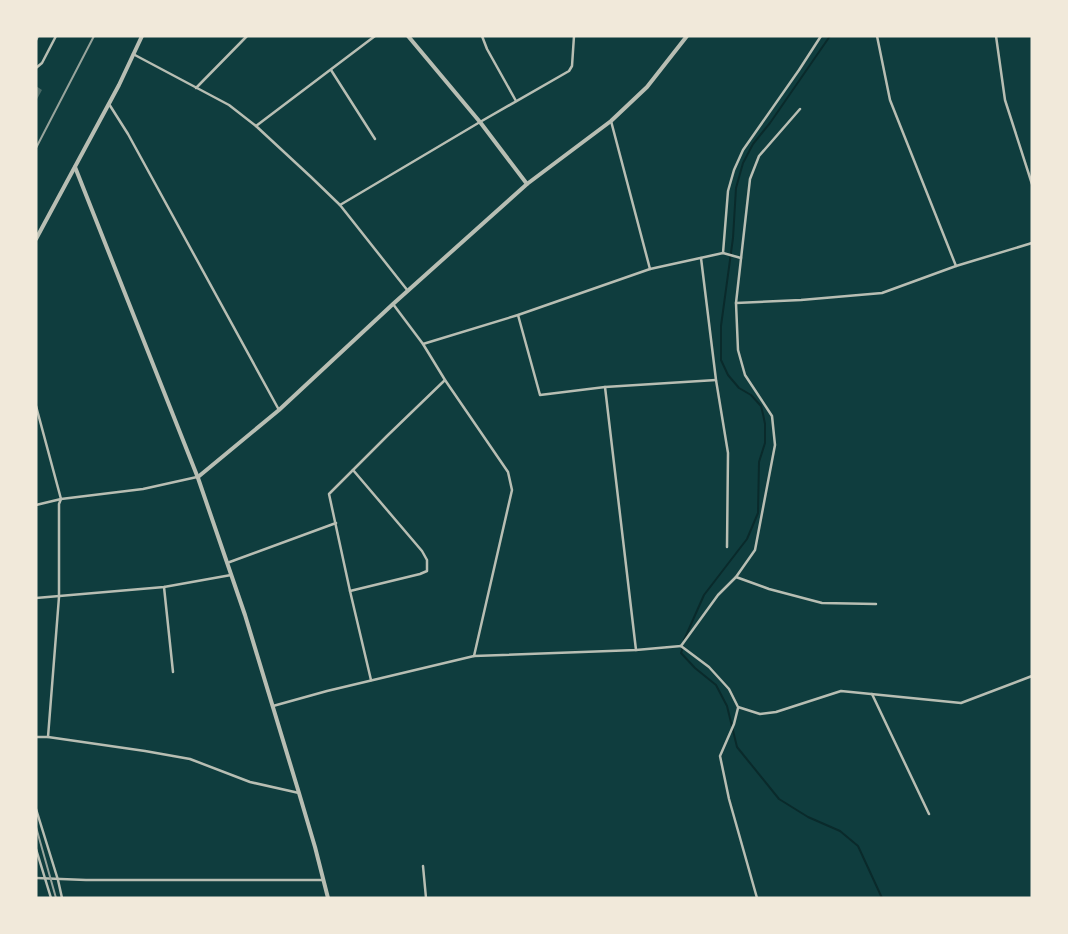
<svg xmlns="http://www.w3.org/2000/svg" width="1068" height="934" viewBox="0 0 1068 934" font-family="Jost,sans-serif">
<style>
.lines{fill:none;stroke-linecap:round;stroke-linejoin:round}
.stream{stroke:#0a2a2b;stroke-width:2}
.building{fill:#486865}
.minor{stroke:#b8beb3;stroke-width:2.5}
.tertiary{stroke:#b8beb3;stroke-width:4}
.rail{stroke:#97a49c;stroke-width:2}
</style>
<rect width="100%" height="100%" fill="#0f3d3e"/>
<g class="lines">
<g class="stream">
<polyline points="684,640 704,595 747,539 758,513 759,462 765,443 765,424 763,414 761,406 751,395 739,388 728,375 721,360 721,326 733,238 736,188 743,163 753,144 770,123 830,36"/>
<polyline points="683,647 681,653 695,668 716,685 727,706 737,747 779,799 808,817 840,831 858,846 882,898"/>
</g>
</g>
<polygon class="building" points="36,86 42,90 36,101"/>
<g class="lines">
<g class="minor">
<polyline points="482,36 487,49 516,101"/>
<polyline points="877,36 890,100 956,266"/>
<polyline points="996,36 1005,100 1032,184"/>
<polyline points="36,40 38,36"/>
<polyline points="133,54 229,105 256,126 311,177 340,205 408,291"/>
<polyline points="36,68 42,63 56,36"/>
<polyline points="331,70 375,139"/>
<polyline points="196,88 247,36"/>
<polyline points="109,104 128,134 279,410"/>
<polyline points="611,121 650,269"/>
<polyline points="256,126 375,36"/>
<polyline points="340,205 480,122 569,71 572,66 574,36"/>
<polyline points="723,253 728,191 734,170 743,150 799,70 821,36"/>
<polyline points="701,258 716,380 728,453 727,547"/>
<polyline points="736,303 801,300 882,293 956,266 1032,243"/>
<polyline points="393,304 423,344 445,380 508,472 512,490 474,656"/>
<polyline points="518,315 540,395 605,387 716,380"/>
<polyline points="423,344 518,315 650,269 723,253 741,258"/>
<polyline points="605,387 636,650"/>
<polyline points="36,406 61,499 59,504 59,597 48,737"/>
<polyline points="36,505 61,499 143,489 197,477"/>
<polyline points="227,563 336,523"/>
<polyline points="736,577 769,589 822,603 876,604"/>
<polyline points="164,587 173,672"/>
<polyline points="350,591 420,574 427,571 427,560 422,551 353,470"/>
<polyline points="36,598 164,587 231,575"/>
<polyline points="681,646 718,595 736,577 755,550 775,445 772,416 745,375 738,350 736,303 750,179 759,156 800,109"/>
<polyline points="681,646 709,667 729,689 738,707 760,714 776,712 841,691 961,703 1032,676"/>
<polyline points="371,680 350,591 329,494 387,436 445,380"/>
<polyline points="872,694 929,814"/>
<polyline points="273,706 327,691 474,656 636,650 681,646"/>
<polyline points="738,708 734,724 720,756 729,799 757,898"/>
<polyline points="36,737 48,737 145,751 190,759 250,782 299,793"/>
<polyline points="36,809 58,880 62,898"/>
<polyline points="36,849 51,898"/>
<polyline points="423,866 426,898"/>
<polyline points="36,878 86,880 323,880"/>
</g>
<g class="tertiary">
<polyline points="408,36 480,122 527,184"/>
<polyline points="75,167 198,478 245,615 299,793 315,847 328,898"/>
<polyline points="36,239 119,85 142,36"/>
<polyline points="198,477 279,410 393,304 527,184 611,121 647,87 687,36"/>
</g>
<g class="rail">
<polyline points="36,148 94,36"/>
<polyline points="36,827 56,898"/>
</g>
</g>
<rect width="1068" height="934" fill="none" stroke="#f1e9da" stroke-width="75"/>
</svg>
